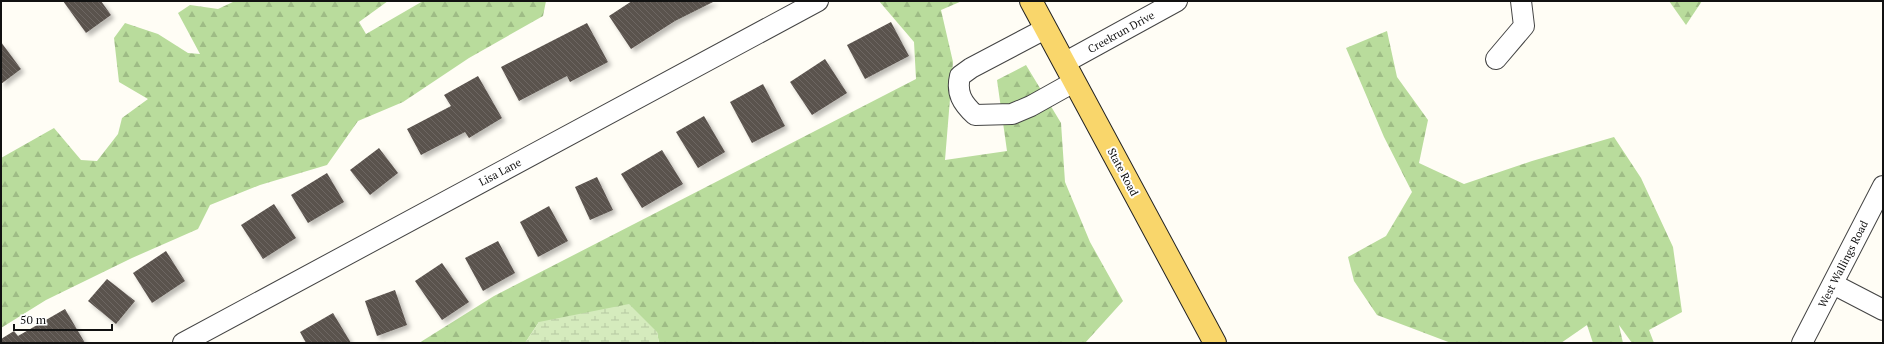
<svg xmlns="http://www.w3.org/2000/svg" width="1884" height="344" viewBox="0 0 1884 344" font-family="'PT Serif',serif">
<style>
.forest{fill:url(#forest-firs)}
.wetland{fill:url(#wetland-marsh)}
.building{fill:url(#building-back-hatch);filter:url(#shadow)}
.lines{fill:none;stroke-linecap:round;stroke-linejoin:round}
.minor-casing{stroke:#444;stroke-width:22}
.major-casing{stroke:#222;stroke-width:24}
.minor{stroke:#fff;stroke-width:20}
.major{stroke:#f9d66b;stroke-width:22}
.labels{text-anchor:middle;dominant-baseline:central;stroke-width:4;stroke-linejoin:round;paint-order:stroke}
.street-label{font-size:11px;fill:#111;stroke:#fff}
</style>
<defs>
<pattern id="forest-firs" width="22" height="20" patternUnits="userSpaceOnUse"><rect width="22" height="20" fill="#b9dc9c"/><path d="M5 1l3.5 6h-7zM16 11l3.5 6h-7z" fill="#9ebc85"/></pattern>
<pattern id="wetland-marsh" width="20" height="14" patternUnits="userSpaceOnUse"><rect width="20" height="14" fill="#d5ebbd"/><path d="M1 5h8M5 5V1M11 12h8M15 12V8" fill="none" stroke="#b6c8a1"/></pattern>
<pattern id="building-back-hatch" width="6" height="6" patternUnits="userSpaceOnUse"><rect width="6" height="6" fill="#5a524d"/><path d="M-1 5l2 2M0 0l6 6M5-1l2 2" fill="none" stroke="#6d6662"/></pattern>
<filter id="shadow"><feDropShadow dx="3.5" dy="3.5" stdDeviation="2" flood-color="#0004"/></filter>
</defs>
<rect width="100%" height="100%" fill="#fffdf5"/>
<g class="forest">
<polygon points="235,1 388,1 359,22 366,34 423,1 546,1 543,16 469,58 403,102 358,121 327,165 260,185 210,205 198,229 132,258 46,300 1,328 1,158 54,128 81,160 97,161 118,134 122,118 148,99 119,82 114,38 125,23 158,34 188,53 200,54 178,13 190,5 218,9"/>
<polygon points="879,1 962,1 941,10 953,62 945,160 1007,151 997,80 1026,65 1061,123 1065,182 1090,242 1123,301 1085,343 659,343 657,332 539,322 525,343 419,343 494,296 916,79 914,42"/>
<polygon points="1669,1 1702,1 1686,25"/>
<polygon points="1387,31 1397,77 1428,120 1419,163 1464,184 1532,161 1614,137 1641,178 1673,247 1682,312 1649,330 1654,343 1632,343 1619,325 1623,343 1593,343 1587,325 1561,343 1451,343 1377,315 1354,281 1348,257 1386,236 1412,192 1384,137 1346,48"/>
</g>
<polygon class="wetland" points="629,304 657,332 659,343 525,343 539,322"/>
<g class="building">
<polygon points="63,1 101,1 111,15 86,33"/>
<polygon points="632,1 715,1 675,21 631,49 609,16"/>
<polygon points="891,22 909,56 865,79 847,45"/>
<polygon points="587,23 608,62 570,82 567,76 519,101 501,67"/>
<polygon points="1,42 21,69 1,84"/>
<polygon points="825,59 847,93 812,115 790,82"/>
<polygon points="478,76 502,118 469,138 465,132 421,155 407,129 451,106 444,95"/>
<polygon points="763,84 785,126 752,143 730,102"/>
<polygon points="704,116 725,152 698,168 676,132"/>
<polygon points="379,148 398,173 370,195 350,170"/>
<polygon points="662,150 683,184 642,208 621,174"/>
<polygon points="327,173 344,202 308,223 291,195"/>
<polygon points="597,177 613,210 590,220 575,187"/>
<polygon points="274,204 296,238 263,259 241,225"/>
<polygon points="549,206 568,241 538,257 520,222"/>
<polygon points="498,241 515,273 483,291 465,258"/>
<polygon points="166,251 185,281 152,303 133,273"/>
<polygon points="442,263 469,302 442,320 415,281"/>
<polygon points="107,279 135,301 116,324 88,301"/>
<polygon points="395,290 407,325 377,336 365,301"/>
<polygon points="65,309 85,343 1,343 1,339 14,331 18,336"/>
<polygon points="333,313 351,343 306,343 300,332"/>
</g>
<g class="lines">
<defs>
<g id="minor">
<path d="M1045,29L971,68L960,76C956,93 962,103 975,115L1012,114L1031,106L1074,82"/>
<polyline points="1496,59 1524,26 1521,1"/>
<polyline points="1064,63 1177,1"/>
<polyline points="1833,284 1883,310"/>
<polyline points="183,343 818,1"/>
<polyline points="1802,343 1883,186"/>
</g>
<polyline id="major" points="1031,1 1215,343"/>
</defs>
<use href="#minor" class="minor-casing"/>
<use href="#major" class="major-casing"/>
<use href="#minor" class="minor"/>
<use href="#major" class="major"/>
</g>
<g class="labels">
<g class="street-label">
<text transform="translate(1121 32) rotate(-29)">Creekrun Drive</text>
<text transform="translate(500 172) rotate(-28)">Lisa Lane</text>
<text transform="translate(1123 172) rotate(62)">State Road</text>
<text transform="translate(1843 264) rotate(-63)">West Wallings Road</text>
</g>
</g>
<rect width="1884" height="344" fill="none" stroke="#111111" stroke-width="4"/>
<path d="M14 324v6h98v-6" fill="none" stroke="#111111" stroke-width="2"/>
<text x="20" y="324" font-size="12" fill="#111111" stroke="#ffffff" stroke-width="3" paint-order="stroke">50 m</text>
</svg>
